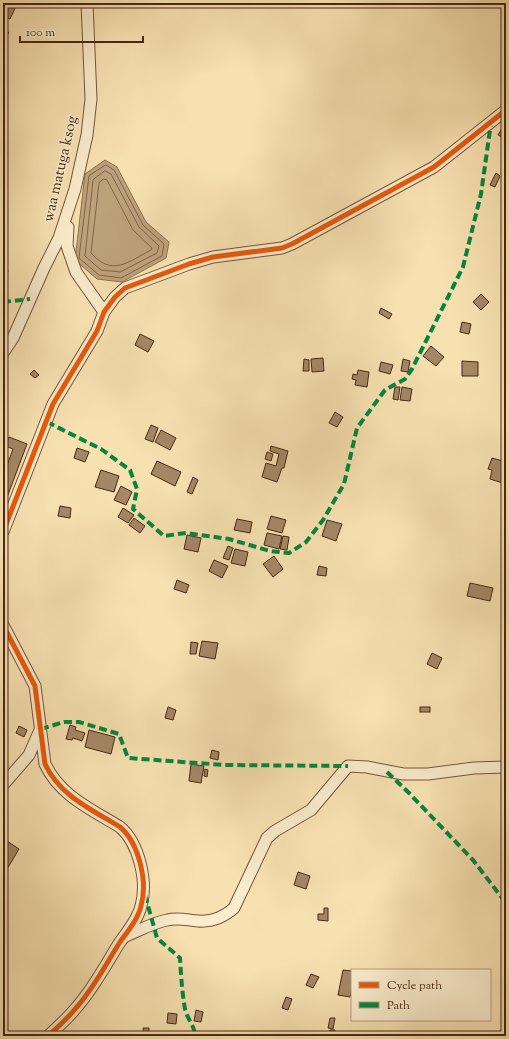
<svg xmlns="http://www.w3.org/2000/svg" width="509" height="1039" viewBox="0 0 509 1039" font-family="'Sorts Mill Goudy',serif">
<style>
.water{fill:#bca27b;stroke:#8e7151}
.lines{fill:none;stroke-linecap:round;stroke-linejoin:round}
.shore{stroke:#826447;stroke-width:1}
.building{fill:#a48865;stroke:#482713}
.minor-casing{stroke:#74563a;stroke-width:13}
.minor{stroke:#faeccc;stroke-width:11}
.quiet{stroke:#00873e;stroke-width:4;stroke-dasharray:8 4;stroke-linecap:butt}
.cycleway-casing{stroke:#faeccc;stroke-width:8}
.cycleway{stroke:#e8590c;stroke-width:5}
.labels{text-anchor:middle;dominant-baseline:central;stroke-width:3;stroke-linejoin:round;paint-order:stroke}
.street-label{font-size:15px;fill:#482713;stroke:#faeccc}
</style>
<rect width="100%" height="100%" fill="#f8e1b1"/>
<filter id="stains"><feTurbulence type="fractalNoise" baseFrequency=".005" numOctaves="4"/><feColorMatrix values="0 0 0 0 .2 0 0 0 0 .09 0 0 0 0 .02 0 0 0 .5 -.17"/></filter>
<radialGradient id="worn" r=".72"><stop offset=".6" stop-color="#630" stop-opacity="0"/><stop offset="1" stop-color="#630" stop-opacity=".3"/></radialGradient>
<polygon class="water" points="105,160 117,167 146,222 169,242 166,258 122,282 97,279 75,260 85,174"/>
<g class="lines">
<g class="shore">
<polygon points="106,165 114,170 143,225 164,244 162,256 121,278 99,275 79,258 89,176"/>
<polygon points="105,171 111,174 139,227 159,246 157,253 120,272 101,270 85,256 93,180"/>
<path d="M104,179L107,180L133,230L152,248L151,250C128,262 112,277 91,253L99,183Z"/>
</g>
</g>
<g class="building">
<polygon points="5,3 16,6 10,19 3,16 3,8"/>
<polygon points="3,26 9,33 3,38"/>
<polygon points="504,125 506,127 506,134 504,138 498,135"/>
<polygon points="496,173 500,176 495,187 490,185"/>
<polygon points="3,269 8,270 6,282 3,282"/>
<polygon points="481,294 489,302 481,310 473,302"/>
<polygon points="381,308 392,314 389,319 379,313"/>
<polygon points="462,322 471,324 469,334 460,332"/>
<polygon points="140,334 154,341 148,352 135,345"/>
<polygon points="431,346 444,357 436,366 423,356"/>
<polygon points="323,358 324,371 312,372 311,359"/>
<polygon points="304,359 309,360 309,371 303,371"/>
<polygon points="403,359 410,361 408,372 401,371"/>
<polygon points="462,361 478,362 478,376 462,376"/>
<polygon points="381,362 393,365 390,374 379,371"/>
<polygon points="34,370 39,375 35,378 30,374"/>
<polygon points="358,370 369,372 367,387 355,385 356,380 352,379 353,374 357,375"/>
<polygon points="395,387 400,387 398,400 393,399"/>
<polygon points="402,387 412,389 410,401 400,400"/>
<polygon points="335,412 343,417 337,427 329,423"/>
<polygon points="151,425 158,428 153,442 145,439"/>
<polygon points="161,430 176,438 170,450 155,442"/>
<polygon points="9,437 27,444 3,508 3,476 13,449 5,446"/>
<polygon points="271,446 288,451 284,468 282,468 277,482 262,477 266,463 276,466 279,454 270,451"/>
<polygon points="77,448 89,452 85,462 74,458"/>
<polygon points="267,452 273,454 271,461 265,459"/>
<polygon points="492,458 506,462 506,484 490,479 492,470 488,469"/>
<polygon points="157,461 181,472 175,486 151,474"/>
<polygon points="101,470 119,476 114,492 95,487"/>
<polygon points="193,477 198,480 192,494 187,492"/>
<polygon points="121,486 132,492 126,505 114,500"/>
<polygon points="60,506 71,508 70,518 58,516"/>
<polygon points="123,508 134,515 128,523 118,517"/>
<polygon points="271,516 286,520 282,533 267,529"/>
<polygon points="134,518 145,526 140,533 129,525"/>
<polygon points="237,519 252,522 250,533 234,530"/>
<polygon points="327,520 342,524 336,541 322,536"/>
<polygon points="267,533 282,536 279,549 264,545"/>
<polygon points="187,535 201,538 198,552 184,549"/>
<polygon points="283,536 289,537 287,550 280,549"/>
<polygon points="228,546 233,548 229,560 223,558"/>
<polygon points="235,549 248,552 245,566 231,563"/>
<polygon points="274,556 283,569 273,577 263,564"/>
<polygon points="214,560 228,566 222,578 209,571"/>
<polygon points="319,566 327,568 326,576 317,575"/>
<polygon points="177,580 189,585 186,593 174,589"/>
<polygon points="470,583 493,588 490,601 467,596"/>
<polygon points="202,641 218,643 215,659 199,656"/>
<polygon points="191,642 198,643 196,654 190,654"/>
<polygon points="432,653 442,658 437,669 427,664"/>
<polygon points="168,707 176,710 173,720 165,718"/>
<rect x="420" y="707" width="10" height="5"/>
<polygon points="70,725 76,727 75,730 85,733 82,741 73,738 72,740 66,739"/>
<polygon points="19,726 27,730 24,737 16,733"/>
<polygon points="89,730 115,737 111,754 85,747"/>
<polygon points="212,750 219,752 218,760 210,758"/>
<polygon points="191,764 204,766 201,783 189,781"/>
<polygon points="205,769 208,770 207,777 204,776"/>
<polygon points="4,839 19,849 3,876 3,840"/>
<polygon points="298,872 310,876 306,889 294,885"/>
<polygon points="324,908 328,908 328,921 318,920 318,914 324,914"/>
<polygon points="343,970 352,971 352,989 350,997 338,995"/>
<polygon points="311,974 319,977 313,988 306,985"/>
<polygon points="286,997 292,999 288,1010 282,1008"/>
<polygon points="196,1010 203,1012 201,1022 194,1021"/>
<polygon points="168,1013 177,1014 176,1024 167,1023"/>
<polygon points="330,1018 335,1018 333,1029 328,1028"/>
<polygon points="143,1028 149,1028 149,1036 144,1036"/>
<polygon points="330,1030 335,1030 335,1035 337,1036 326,1036 326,1034 329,1035"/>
</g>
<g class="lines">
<defs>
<g id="minor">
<polyline points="68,227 67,246 76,272 104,312"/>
<polyline points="3,353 13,338 44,268 59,238 75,189 87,135 91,99 87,3"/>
<polyline points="3,532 53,404 97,331 104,312 115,297 125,288 189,264 213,257 282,248 292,244 434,167 506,110"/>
<path d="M3,625L35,686L45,764C60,796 91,809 120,827C139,843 148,882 141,906C138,919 128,931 120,942C106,964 94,988 76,1008C68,1018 58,1027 48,1036"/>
<polyline points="3,785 29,755 40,730"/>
<path d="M124,937C138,931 152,923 167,920C179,917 186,920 198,921C211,922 224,917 234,908L267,838L275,831L311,810L348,766L367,767L403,774H428L474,768L506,767"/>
</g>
</defs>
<use href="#minor" class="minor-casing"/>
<use href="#minor" class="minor"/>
<g class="quiet">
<polyline points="3,302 30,299"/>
<polyline points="47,422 101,449 130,470 137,489 133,509 164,536 186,533 229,539 270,551 289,553 306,542 323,520 344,484 357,428 385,390 405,379 412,369 463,267 481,194 491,123"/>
<polyline points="41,729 64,722 79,722 119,734 128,758 225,765 348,766"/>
<polyline points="387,772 409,793 473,860 506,903"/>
<path d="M145,895L157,938L180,958C181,975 182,992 185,1009C187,1019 195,1026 195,1036"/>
</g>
<defs>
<g id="cycleway">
<polyline points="3,532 53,404 97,331 104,312 115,297 125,288 189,264 213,257 282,248 292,244 434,167 506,110"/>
<path d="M3,625L35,686L45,764C60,796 91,809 120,827C139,843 148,882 141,906C138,919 128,931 120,942C106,964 94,988 76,1008C68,1018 58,1027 48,1036"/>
</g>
</defs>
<use href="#cycleway" class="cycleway-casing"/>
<use href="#cycleway" class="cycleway"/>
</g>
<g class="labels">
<g class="street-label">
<text transform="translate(61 169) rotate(-77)">waa matuga ksog</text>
</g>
</g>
<rect width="509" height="1039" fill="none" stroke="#f8e1b1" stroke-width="16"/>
<rect x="4" y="4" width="501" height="1031" fill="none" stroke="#482713" stroke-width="2"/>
<rect x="8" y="8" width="493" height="1023" fill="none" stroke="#482713"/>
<rect x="351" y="969" width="140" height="52" fill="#faeccc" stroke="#b39d82"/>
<rect x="359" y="982" width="20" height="6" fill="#e8590c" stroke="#b39d82"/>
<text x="387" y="989" font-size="12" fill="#482713">Cycle path</text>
<rect x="359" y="1002" width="20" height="6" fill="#00873e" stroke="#b39d82"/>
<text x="387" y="1009" font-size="12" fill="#482713">Path</text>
<path d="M20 36v6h123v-6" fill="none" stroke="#482713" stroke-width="2"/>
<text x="26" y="36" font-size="12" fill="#482713" stroke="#faeccc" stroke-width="3" paint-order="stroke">100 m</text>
<rect width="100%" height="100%" filter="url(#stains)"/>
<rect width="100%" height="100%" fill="url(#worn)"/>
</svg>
